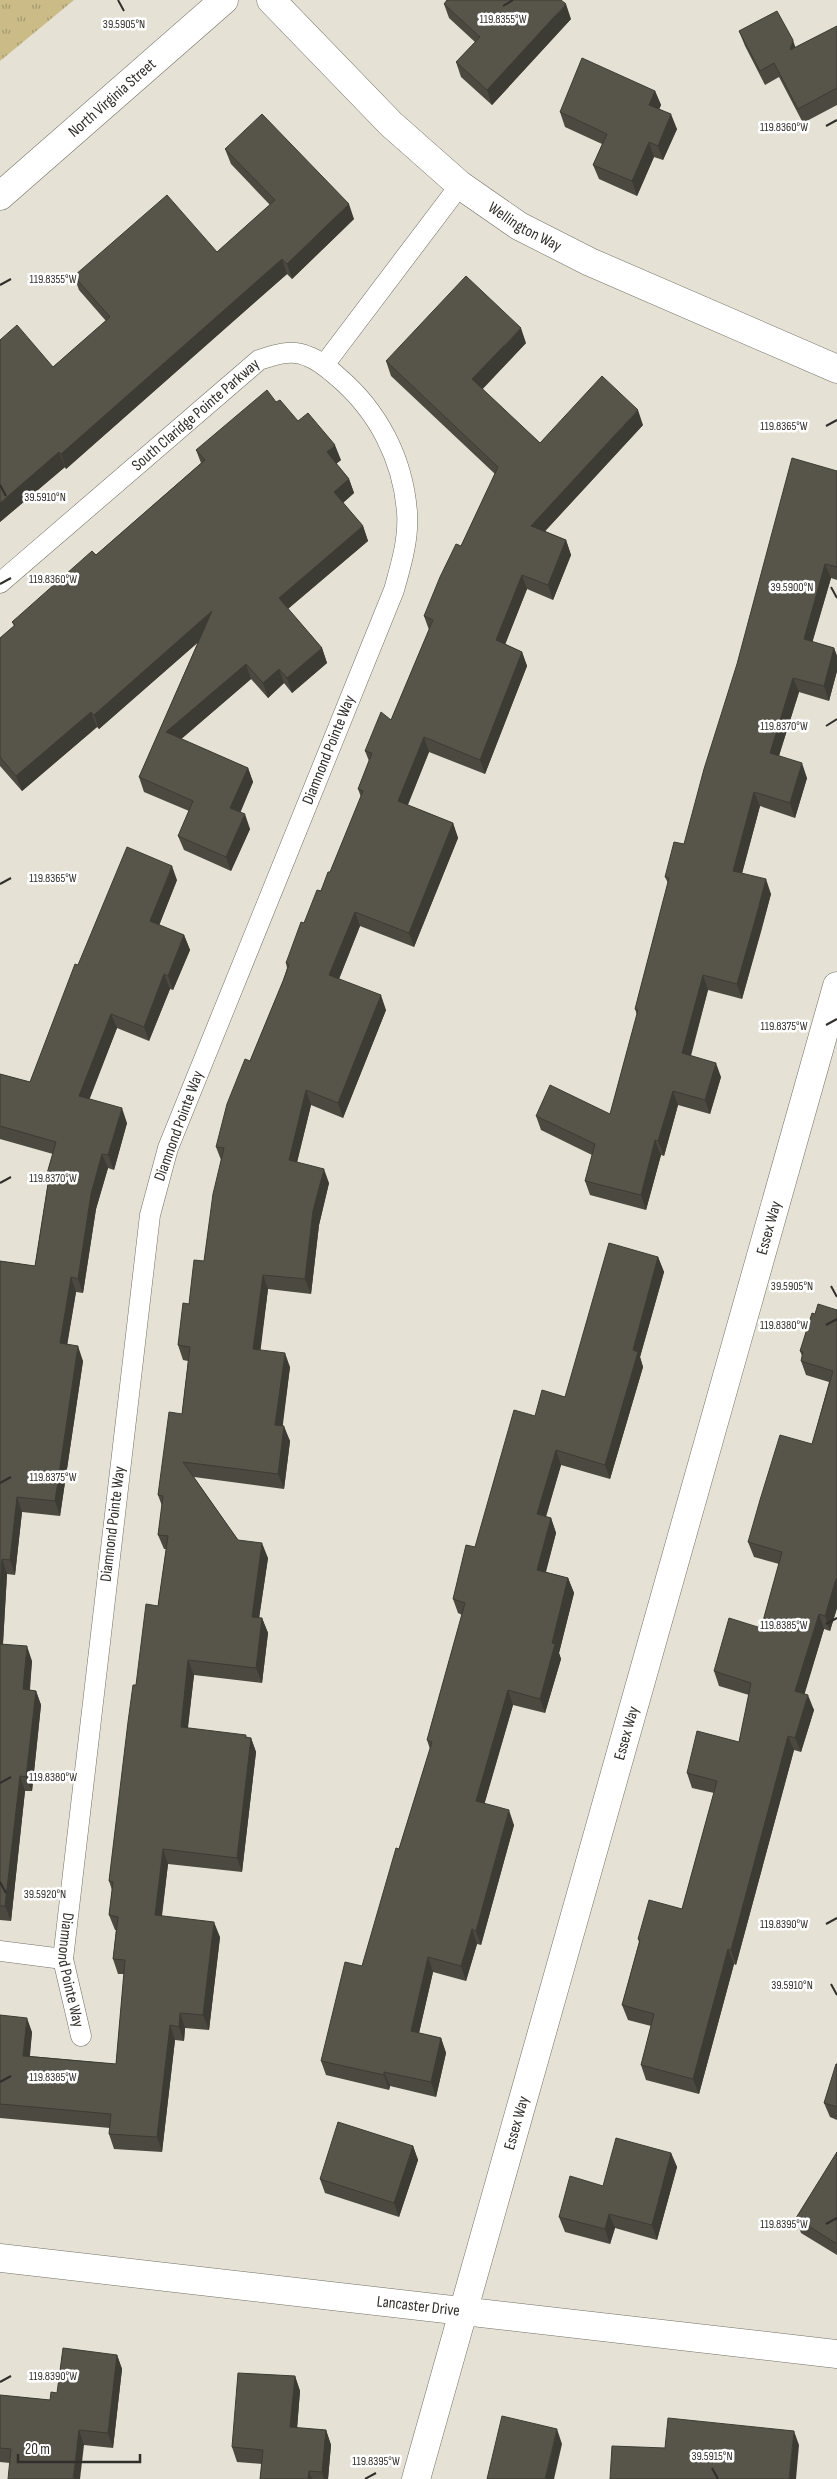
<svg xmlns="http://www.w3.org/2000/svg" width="837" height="2479" viewBox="0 0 837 2479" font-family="'Sofia Sans Condensed',sans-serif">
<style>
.grass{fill:url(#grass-tufts)}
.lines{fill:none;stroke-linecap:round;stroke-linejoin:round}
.service-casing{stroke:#737065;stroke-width:21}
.minor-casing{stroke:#737065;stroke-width:29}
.secondary-casing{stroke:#737065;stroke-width:29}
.service{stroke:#fff;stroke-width:20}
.minor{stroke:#fff;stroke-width:28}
.secondary{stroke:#fff;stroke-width:28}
.wall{fill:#4b4940}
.shaded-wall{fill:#3d3c34}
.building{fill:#57554a;stroke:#3d3c34}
.ticks{fill:none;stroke:#312f2b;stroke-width:2}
.labels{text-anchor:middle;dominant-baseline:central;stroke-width:5;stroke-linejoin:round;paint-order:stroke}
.street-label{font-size:16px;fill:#312f2b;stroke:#fff}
.ticks-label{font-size:12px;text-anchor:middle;fill:#312f2b;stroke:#fff;stroke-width:5;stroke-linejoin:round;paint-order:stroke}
</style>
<defs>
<pattern id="grass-tufts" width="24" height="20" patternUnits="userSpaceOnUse" patternTransform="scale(1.25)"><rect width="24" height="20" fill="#cbbc87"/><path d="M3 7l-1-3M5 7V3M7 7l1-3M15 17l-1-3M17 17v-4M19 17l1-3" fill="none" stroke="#a5996f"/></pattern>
</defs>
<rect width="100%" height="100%" fill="#e5e1d5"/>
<polygon class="grass" points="0,0 74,0 0,61"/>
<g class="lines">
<defs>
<g id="service">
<polyline points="324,365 460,185"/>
<path id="s1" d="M0,583L259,360C274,355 291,349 307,356C319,360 329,369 338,377C378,411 403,459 407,512C409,539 401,565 394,590L168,1148L150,1215L63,1959L81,2036"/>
<polyline points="0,1951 63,1959"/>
</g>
<g id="minor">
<path id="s2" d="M271,0L391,124L460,185L519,226L590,262L837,369"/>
<path id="s3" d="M0,2258L837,2354"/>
<path id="s4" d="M416,2479L837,986"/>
</g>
<g id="secondary">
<path id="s5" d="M0,196L224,0"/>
</g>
</defs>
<use href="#service" class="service-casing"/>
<use href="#minor" class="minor-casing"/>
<use href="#secondary" class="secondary-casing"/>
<use href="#service" class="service"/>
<use href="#minor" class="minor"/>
<use href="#secondary" class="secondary"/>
</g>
<g class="wall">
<polygon points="444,4 571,19 492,105 461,77 456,62 475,42 449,18"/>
<polygon points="837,26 837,105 803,123 779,77 765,85 745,46 739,31 795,48"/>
<polygon points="655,91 661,105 659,109 677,129 663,160 654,157 637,196 599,179 593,165 602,144 565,127 560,112"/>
<polygon points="225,149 354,219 292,279 287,274 66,469 65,467 0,522 53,367 106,321 79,290 74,276 217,252 270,205 231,164"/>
<polygon points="526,343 482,389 540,443 643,425 545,531 566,540 571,555 553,600 527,589 505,644 522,652 527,666 485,774 429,752 408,805 453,823 458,838 414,947 360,926 339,979 386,1010 343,1118 311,1105 297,1162 329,1183 319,1225 311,1294 268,1289 260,1350 290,1367 282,1426 290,1441 284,1489 194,1477 238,1540 268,1558 259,1618 262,1618 268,1633 262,1683 194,1675 188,1728 251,1738 256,1752 242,1872 168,1864 162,1916 220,1937 209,2030 185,2028 184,2041 175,2040 162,2152 114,2149 109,2134 110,2128 0,2118 0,2015 32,2032 30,2056 116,2064 124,1974 118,1974 113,1959 116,1930 115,1930 109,1915 112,1890 109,1881 136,1685 158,1606 166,1549 164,1549 158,1535 162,1506 158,1495 182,1414 188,1361 183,1360 178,1345 189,1304 204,1261 221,1160 216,1147 250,1061 283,981 287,968 286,963 304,923 330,872 361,797 358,789 369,761 365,751 391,720 429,630 424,616 461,546 495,474 391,376 386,361"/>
<polygon points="276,402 341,460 336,464 349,479 354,493 343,503 363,526 368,541 288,609 322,648 327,663 292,693 284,683 268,698 251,679 181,739 248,768 253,782 240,812 250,829 231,871 184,850 178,836 189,811 144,792 139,777 198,642 99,729 97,727 22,791 0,766 0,638 14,626 12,622 96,555 201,463 196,450"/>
<polygon points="837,471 837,580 831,578 812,642 834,648 837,656 837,671 829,701 799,692 779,756 807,778 795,818 760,806 742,873 771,894 761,932 742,999 708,990 691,1056 721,1077 710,1114 678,1105 664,1156 661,1155 646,1210 590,1195 585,1181 592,1155 541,1130 536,1116 610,1114 637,1015 635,1009 668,883 665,877 684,844"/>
<polygon points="177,880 159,925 184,935 190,950 173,990 170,989 149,1041 117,1028 89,1099 127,1123 114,1170 108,1168 96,1209 83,1293 76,1292 67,1344 83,1361 60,1516 22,1512 15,1575 7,1574 3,1644 32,1661 30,1690 36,1691 41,1705 32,1791 25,1791 11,1921 0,1920 0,1261 35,1266 48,1182 46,1177 53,1154 0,1139 0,1074 30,1082 78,965"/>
<polygon points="658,1257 664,1272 640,1357 643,1367 610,1479 561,1465 546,1517 551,1518 556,1533 546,1572 568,1578 574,1593 559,1653 561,1659 545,1713 513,1705 484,1804 514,1825 481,1945 477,1944 466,1981 433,1972 419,2033 441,2038 446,2053 436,2097 390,2086 389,2090 326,2075 321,2061 362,1966 399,1849 430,1749 427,1740 462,1615 458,1613 453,1599 475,1547 535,1416 565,1397"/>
<polygon points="837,1310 837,1608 830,1631 824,1629 804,1694 814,1710 801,1752 794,1750 736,1965 734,1964 699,2094 646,2080 641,2065 651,2026 628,2020 622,2005 639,1942 638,1939 682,1909 714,1793 692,1788 687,1773 739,1742 749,1695 719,1686 714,1671 761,1628 779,1564 754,1557 748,1542 812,1444 829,1382 806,1375 801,1361 802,1356 800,1351 815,1314"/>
<polygon points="837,2064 837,2120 830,2117 824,2103"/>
<polygon points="413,2146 418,2160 399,2217 325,2193 320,2179"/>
<polygon points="837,2152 837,2255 801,2233 796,2218"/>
<polygon points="671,2153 677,2167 657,2240 615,2228 610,2244 565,2232 559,2217 603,2186"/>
<polygon points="117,2355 122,2369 113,2448 84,2445 10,2463 0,2462 0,2395 50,2400 57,2393"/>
<polygon points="295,2376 300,2391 297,2428 326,2430 331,2445 328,2479 260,2479 262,2464 237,2462 232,2447"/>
</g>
<g class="shaded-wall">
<polygon points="566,4 571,19 492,105 487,90"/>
<polygon points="793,40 798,55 790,50"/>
<polygon points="655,91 661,105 655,119 649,105"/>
<polygon points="671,114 677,129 663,160 658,146"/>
<polygon points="649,142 654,157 637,196 632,181"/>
<polygon points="349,204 354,219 292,279 287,264"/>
<polygon points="282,259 287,274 66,469 61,454"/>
<polygon points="521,328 526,343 478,394 472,379"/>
<polygon points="638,410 643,425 536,541 531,526"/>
<polygon points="335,445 341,460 332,467 327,452"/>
<polygon points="59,452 65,467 0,522 0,503"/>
<polygon points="349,479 354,493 339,506 334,492"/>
<polygon points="363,526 368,541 284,612 279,598"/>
<polygon points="566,540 571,555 553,600 548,585"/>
<polygon points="825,564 831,578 809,654 804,639"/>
<polygon points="522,575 527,589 501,655 496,640"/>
<polygon points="212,611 218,625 99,729 94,715"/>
<polygon points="322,648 327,663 292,693 287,678"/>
<polygon points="834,648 837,656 837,671 829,701 824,686"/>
<polygon points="522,652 527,666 485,774 480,760"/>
<polygon points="246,664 251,679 172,747 166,732"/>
<polygon points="279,669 284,683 268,698 263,683"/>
<polygon points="793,678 799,692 775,768 770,753"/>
<polygon points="91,712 97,727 22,791 16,776"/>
<polygon points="424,737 429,752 403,816 398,801"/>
<polygon points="802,763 807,778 795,818 790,803"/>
<polygon points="248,768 253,782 236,823 230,808"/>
<polygon points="754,792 760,806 739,885 733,871"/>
<polygon points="245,814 250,829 231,871 226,857"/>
<polygon points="453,823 458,838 414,947 409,933"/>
<polygon points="172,866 177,880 155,936 150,921"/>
<polygon points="766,879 771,894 742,999 737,984"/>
<polygon points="355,912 360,926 335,989 329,975"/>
<polygon points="184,935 190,950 173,990 168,976"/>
<polygon points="164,974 170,989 149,1041 144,1027"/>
<polygon points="703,975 708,990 687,1068 682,1053"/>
<polygon points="381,995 386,1010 343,1118 338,1103"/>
<polygon points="111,1014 117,1028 85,1111 79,1096"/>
<polygon points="716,1063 721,1077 710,1114 705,1100"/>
<polygon points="306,1090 311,1105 294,1175 289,1160"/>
<polygon points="673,1091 678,1105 664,1156 658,1141"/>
<polygon points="122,1108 127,1123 114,1170 108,1155"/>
<polygon points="655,1140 661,1155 646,1210 641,1195"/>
<polygon points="102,1154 108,1168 96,1209 83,1293 78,1279 91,1194"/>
<polygon points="324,1169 329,1183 319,1225 311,1294 305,1279 313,1211"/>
<polygon points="658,1257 664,1272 640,1357 643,1367 610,1479 605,1465 633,1350"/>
<polygon points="263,1275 268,1289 259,1363 253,1349"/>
<polygon points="71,1277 76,1292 65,1358 60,1343"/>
<polygon points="78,1346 83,1361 60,1516 55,1501"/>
<polygon points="285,1353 290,1367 281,1440 275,1425"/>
<polygon points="284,1426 290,1441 284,1489 278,1474"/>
<polygon points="556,1450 561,1465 542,1529 537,1514"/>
<polygon points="17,1497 22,1512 15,1575 10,1560"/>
<polygon points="551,1518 556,1533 542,1585 537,1570"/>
<polygon points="262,1543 268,1558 257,1632 252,1617"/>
<polygon points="2,1559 7,1574 2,1659 0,1654 0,1589"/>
<polygon points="568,1578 574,1593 559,1653 561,1659 545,1713 540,1699 552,1643"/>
<polygon points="836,1579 837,1582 837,1608 830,1631 825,1616"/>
<polygon points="819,1614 824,1629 801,1706 795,1691"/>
<polygon points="262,1618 268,1633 262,1683 256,1668"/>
<polygon points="27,1646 32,1661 28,1704 23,1689"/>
<polygon points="188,1660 194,1675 186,1741 181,1727"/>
<polygon points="508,1690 513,1705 481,1816 476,1801"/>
<polygon points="36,1691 41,1705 32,1791 26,1777"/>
<polygon points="808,1695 814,1710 801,1752 795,1738"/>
<polygon points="246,1735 250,1746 251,1738 256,1752 242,1872 237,1858"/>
<polygon points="788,1736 794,1750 736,1965 731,1950"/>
<polygon points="20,1776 25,1791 11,1921 5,1906"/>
<polygon points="509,1810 514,1825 481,1945 476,1931"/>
<polygon points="163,1849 168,1864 160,1929 155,1915"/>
<polygon points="214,1922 220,1937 209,2030 203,2015"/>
<polygon points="472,1929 477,1944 466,1981 461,1966"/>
<polygon points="728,1949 734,1964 699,2094 693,2079"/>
<polygon points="428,1957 433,1972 416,2046 411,2031"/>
<polygon points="180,2013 185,2028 184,2041 179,2027"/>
<polygon points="27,2018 32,2032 28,2070 23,2056"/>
<polygon points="170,2025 175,2040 162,2152 157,2137"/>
<polygon points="441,2038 446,2053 436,2097 431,2082"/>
<polygon points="384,2072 390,2086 389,2090 384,2075"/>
<polygon points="413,2146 418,2160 399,2217 394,2203"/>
<polygon points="671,2153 677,2167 657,2240 652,2225"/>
<polygon points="609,2214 615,2228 610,2244 605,2229"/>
<polygon points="117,2355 122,2369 113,2448 108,2433"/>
<polygon points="295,2376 300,2391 296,2442 290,2427"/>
<polygon points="557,2429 562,2444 554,2479 545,2479"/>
<polygon points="79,2430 84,2445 80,2479 73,2479"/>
<polygon points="326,2430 331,2445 328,2479 324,2479 322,2472"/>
<polygon points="794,2431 799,2445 796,2479 789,2479"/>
<polygon points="309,2471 312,2479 308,2479"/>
</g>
<g class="building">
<polygon points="447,0 561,0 566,4 487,90 456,62 480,37 444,4"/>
<polygon points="777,11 793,40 790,50 837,26 837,88 798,109 774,63 760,71 739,31"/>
<polygon points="582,58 655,91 649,105 671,114 658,146 649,142 632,181 593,165 607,134 560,112"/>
<polygon points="262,114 349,204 287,264 282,259 61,454 59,452 0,503 0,340 17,325 53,367 110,317 74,276 167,195 217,252 275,200 225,149"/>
<polygon points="466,276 521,328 472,379 540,443 602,376 638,410 531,526 566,540 548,585 522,575 496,640 522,652 480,760 424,737 398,801 453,823 409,933 355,912 329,975 381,995 338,1103 306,1090 289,1160 324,1169 313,1211 305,1279 263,1275 253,1349 285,1353 275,1425 284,1426 278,1474 183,1462 238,1540 262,1543 252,1617 262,1618 256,1668 188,1660 181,1727 246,1735 245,1737 251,1738 237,1858 163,1849 155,1915 214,1922 203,2015 180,2013 179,2027 170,2025 157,2137 109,2134 111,2114 0,2104 0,2015 27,2018 23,2056 116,2064 125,1960 113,1959 118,1917 109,1915 113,1882 109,1881 128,1722 133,1685 136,1685 146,1604 158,1606 168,1536 158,1535 163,1496 158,1495 169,1412 182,1414 190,1347 178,1345 183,1303 189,1304 194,1260 204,1261 213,1194 224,1148 216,1147 227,1104 245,1059 250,1061 283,981 289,965 286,963 301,922 304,923 317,890 321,891 328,872 330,872 363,791 358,789 372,753 365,751 381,712 391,720 433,620 424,616 440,577 456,544 461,546 498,467 386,361"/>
<polygon points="267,390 276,402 280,400 298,421 308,413 335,445 327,452 349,479 334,492 363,526 279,598 322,648 287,678 279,669 263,683 246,664 166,732 248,768 230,808 245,814 226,857 178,836 193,801 139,777 212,611 94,715 91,712 16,776 0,757 0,638 15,625 12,622 92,551 96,555 205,460 196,450"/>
<polygon points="792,458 837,471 837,567 825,564 804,639 834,648 824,686 793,678 770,753 802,763 790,803 754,792 733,871 766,879 756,917 737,984 703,975 682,1053 716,1063 705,1100 673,1091 658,1141 655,1140 641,1195 585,1181 595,1144 536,1116 550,1085 610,1114 638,1010 635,1009 669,878 665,877 674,842 684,844 704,769 737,664"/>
<polygon points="127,847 172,866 150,921 184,935 168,976 164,974 144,1027 111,1014 79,1096 122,1108 108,1155 102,1154 91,1194 78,1279 71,1277 60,1343 78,1346 55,1501 17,1497 10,1560 2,1559 0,1589 0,1261 35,1266 49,1178 46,1177 56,1142 0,1126 0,1074 30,1082 75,964 78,965"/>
<polygon points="609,1243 658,1257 633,1350 638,1352 605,1465 556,1450 537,1514 551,1518 537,1570 568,1578 552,1643 555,1644 540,1699 508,1690 476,1801 509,1810 476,1931 472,1929 461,1966 428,1957 411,2031 441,2038 431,2082 384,2072 384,2075 321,2061 345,1962 362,1966 396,1848 399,1849 432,1742 427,1740 465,1603 453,1599 466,1545 475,1547 514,1410 535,1416 542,1390 565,1397"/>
<polygon points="818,1304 837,1310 837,1579 836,1579 825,1616 819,1614 795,1691 808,1695 795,1738 788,1736 731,1950 728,1949 693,2079 641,2065 654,2014 622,2005 640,1940 638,1939 649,1900 682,1909 717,1781 687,1773 697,1731 739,1742 751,1683 714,1671 729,1618 761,1628 782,1552 748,1542 760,1500 780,1435 812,1444 833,1371 801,1361 803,1352 800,1351 812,1313 815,1314"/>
<polygon points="0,1644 27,1646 23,1689 36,1691 26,1777 20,1776 5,1906 0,1906"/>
<polygon points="836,2064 837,2064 837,2107 824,2103"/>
<polygon points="338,2122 413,2146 394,2203 320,2179"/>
<polygon points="616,2138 671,2153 652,2225 609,2214 605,2229 559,2217 570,2176 603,2186"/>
<polygon points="837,2152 837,2244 796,2218"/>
<polygon points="63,2348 117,2355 108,2433 79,2430 73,2479 8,2479 11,2449 0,2448 0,2395 50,2400 51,2392 57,2393"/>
<polygon points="238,2373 295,2376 290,2427 326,2430 322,2472 309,2471 308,2479 260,2479 263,2450 232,2447"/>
<polygon points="502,2416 557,2429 545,2479 487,2479"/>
<polygon points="668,2418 794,2431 789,2479 610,2479 612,2446 665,2448"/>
</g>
<path class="ticks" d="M118,0L124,11M503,6L513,0M826,126L837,120M0,285L11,279M826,426L837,420M0,485L6,496M0,584L11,578M831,587L837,598M826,726L837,719M0,884L11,878M826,1025L837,1019M0,1183L11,1177M831,1286L837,1297M826,1325L837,1319M0,1483L11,1477M826,1624L837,1618M0,1783L11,1777M0,1882L6,1893M826,1924L837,1918M831,1984L837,1995M0,2082L11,2076M826,2224L837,2218M0,2382L11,2376M712,2468L718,2479M365,2479L376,2473"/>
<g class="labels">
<g class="street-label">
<text stroke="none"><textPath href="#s5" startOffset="149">North Virginia Street</textPath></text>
<text stroke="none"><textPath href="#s2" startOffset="342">Wellington Way</textPath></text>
<text stroke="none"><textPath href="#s1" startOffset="258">South Claridge Pointe Parkway</textPath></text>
<text transform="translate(329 750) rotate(-68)">Diamnond Pointe Way</text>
<text transform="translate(179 1126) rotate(-70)">Diamnond Pointe Way</text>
<text stroke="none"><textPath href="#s4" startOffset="1300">Essex Way</textPath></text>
<text transform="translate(113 1524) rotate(-83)">Diamnond Pointe Way</text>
<text stroke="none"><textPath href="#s4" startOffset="775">Essex Way</textPath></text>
<text stroke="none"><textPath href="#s1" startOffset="2096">Diamnond Pointe Way</textPath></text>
<text stroke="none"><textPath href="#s4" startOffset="370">Essex Way</textPath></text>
<text stroke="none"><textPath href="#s3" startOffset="421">Lancaster Drive</textPath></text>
</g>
</g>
<g class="ticks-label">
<text x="503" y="23">119.8355°W</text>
<text x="124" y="28">39.5905°N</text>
<text x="784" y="131">119.8360°W</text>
<text x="53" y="283">119.8355°W</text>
<text x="784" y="430">119.8365°W</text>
<text x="45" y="501">39.5910°N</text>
<text x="53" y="583">119.8360°W</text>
<text x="792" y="591">39.5900°N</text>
<text x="784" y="730">119.8370°W</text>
<text x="53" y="882">119.8365°W</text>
<text x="784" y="1030">119.8375°W</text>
<text x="53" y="1182">119.8370°W</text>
<text x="792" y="1290">39.5905°N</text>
<text x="784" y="1329">119.8380°W</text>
<text x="53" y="1481">119.8375°W</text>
<text x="784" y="1629">119.8385°W</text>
<text x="53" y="1781">119.8380°W</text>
<text x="45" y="1898">39.5920°N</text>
<text x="784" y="1928">119.8390°W</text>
<text x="792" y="1989">39.5910°N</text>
<text x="53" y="2081">119.8385°W</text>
<text x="784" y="2228">119.8395°W</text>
<text x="53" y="2380">119.8390°W</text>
<text x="712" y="2460">39.5915°N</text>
<text x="376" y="2465">119.8395°W</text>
</g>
<path d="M18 2454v8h122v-8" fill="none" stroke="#312f2b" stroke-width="2.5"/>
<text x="25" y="2454" font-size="15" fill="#312f2b" stroke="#ffffff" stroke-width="4" paint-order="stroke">20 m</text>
</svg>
